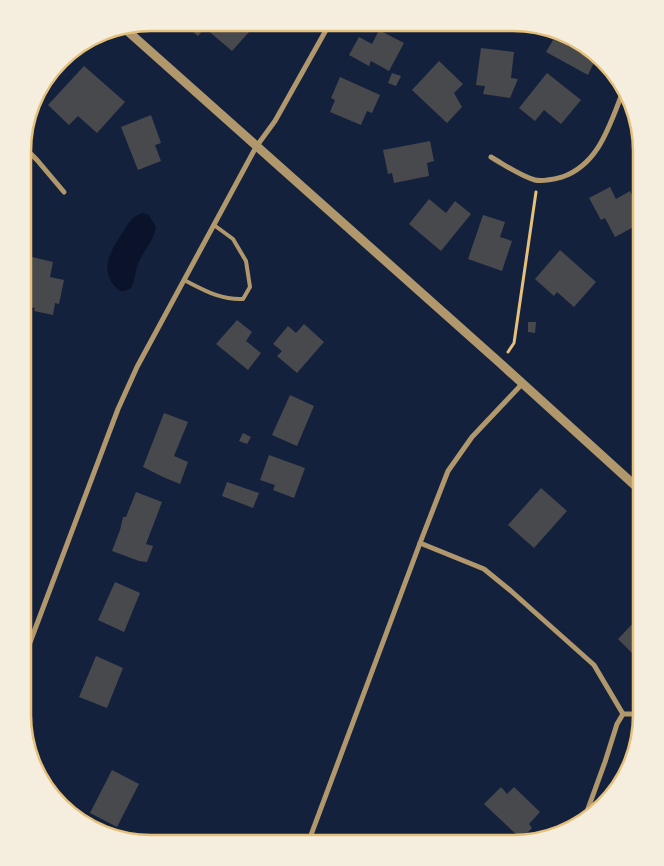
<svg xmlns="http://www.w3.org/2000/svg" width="664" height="866" viewBox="0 0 664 866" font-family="'Open Sans',sans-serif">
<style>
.water{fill:#0b132b}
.building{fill:#48494c}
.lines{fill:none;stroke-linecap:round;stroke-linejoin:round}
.path{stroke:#e5c07b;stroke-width:3}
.service{stroke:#b1986c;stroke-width:4}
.minor{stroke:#b1986c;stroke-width:5}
.tertiary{stroke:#b1986c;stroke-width:9}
.rim{fill:none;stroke:#e5c07b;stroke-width:2.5}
</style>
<rect width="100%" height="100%" fill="#14213d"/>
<path class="water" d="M143,213L149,215L156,227C154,241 143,251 138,264C135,272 135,280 131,288L125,291H120C98,274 109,253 121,235C128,224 130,217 143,213Z"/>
<g class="building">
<polygon points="183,23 241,23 250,31 232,51 205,28 198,36"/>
<polygon points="379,30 404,43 389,71 371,61 369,66 349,55 359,37 372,44"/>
<polygon points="556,35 591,49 597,56 588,75 546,52"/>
<polygon points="481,48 514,52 511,78 518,79 510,98 483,94 485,86 476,85"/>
<polygon points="439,61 463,84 454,93 462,107 447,123 412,90"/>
<polygon points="84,66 125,102 97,133 78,116 69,125 48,105"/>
<polygon points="392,73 401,76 396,86 388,83"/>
<polygon points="547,73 581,100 561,124 544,110 535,121 519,108"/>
<polygon points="340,77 380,95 372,113 367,111 361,125 330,112 335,100 331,98"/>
<polygon points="151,115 161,143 155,145 161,161 138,170 121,127"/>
<polygon points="430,141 434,161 427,163 429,176 394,183 392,173 388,174 383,150"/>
<polygon points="641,148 641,163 634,159"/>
<polygon points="610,187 616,199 630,191 641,212 641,223 615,237 605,218 601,220 589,198"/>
<polygon points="429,199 446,213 455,201 471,214 441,251 409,224"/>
<polygon points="483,215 505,222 500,237 512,241 502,271 468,259"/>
<polygon points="560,250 596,282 574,307 557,292 554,296 535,279"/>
<polygon points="32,257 53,262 50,277 64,280 59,304 55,303 53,315 34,311 35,308 23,306"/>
<polygon points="237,320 252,332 246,341 261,353 248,370 216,344"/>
<polygon points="528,322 536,322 535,333 528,332"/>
<polygon points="304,324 324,342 297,373 277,356 282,351 273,344 288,326 296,333"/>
<polygon points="290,395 314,406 297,446 272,435"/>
<polygon points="164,413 188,422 174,456 188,462 180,484 163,477 143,467"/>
<polygon points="243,433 251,437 247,444 239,441"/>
<polygon points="269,455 305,468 294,498 273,490 275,485 260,480"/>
<polygon points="227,482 259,493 253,508 222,496"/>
<polygon points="541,488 567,511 534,548 508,525"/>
<polygon points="136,492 162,502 146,544 153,546 147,562 139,561 112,551 120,530 123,517 126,517"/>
<polygon points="115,582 140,593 124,632 98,620"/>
<polygon points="641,615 641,662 618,639"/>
<polygon points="96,656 123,668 107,708 79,697"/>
<polygon points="112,770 139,784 117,827 90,813"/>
<polygon points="501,787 507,794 514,787 540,812 529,824 532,828 521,839 484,804"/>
</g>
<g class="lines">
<polyline class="path" points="508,352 514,343 536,192"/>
<path class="service" d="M184,280C204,290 220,300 243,299L250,287L246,261L233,239L214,225"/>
<g class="minor">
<polyline points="24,147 37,160 64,192"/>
<path d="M491,157C505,165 520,176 535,180C543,182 554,179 562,177C600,164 610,123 624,89"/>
<polyline points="420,543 484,569 511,591 594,665 623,714 617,724 605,762 585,817"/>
<polyline points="23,661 118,409 137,367 256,147 275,121 330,23"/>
<polyline points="623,714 641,714"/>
<polyline points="308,843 420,543 448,471 472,437 523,383"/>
</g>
<polyline class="tertiary" points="123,27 500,363 641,491"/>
</g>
<path d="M0 0H664V866H0ZM151 31H513A120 120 0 0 1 633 151V715A120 120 0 0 1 513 835H151A120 120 0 0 1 31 715V151A120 120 0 0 1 151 31Z" fill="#f5edde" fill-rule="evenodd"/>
<path class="rim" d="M151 31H513A120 120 0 0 1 633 151V715A120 120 0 0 1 513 835H151A120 120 0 0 1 31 715V151A120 120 0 0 1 151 31Z"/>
</svg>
